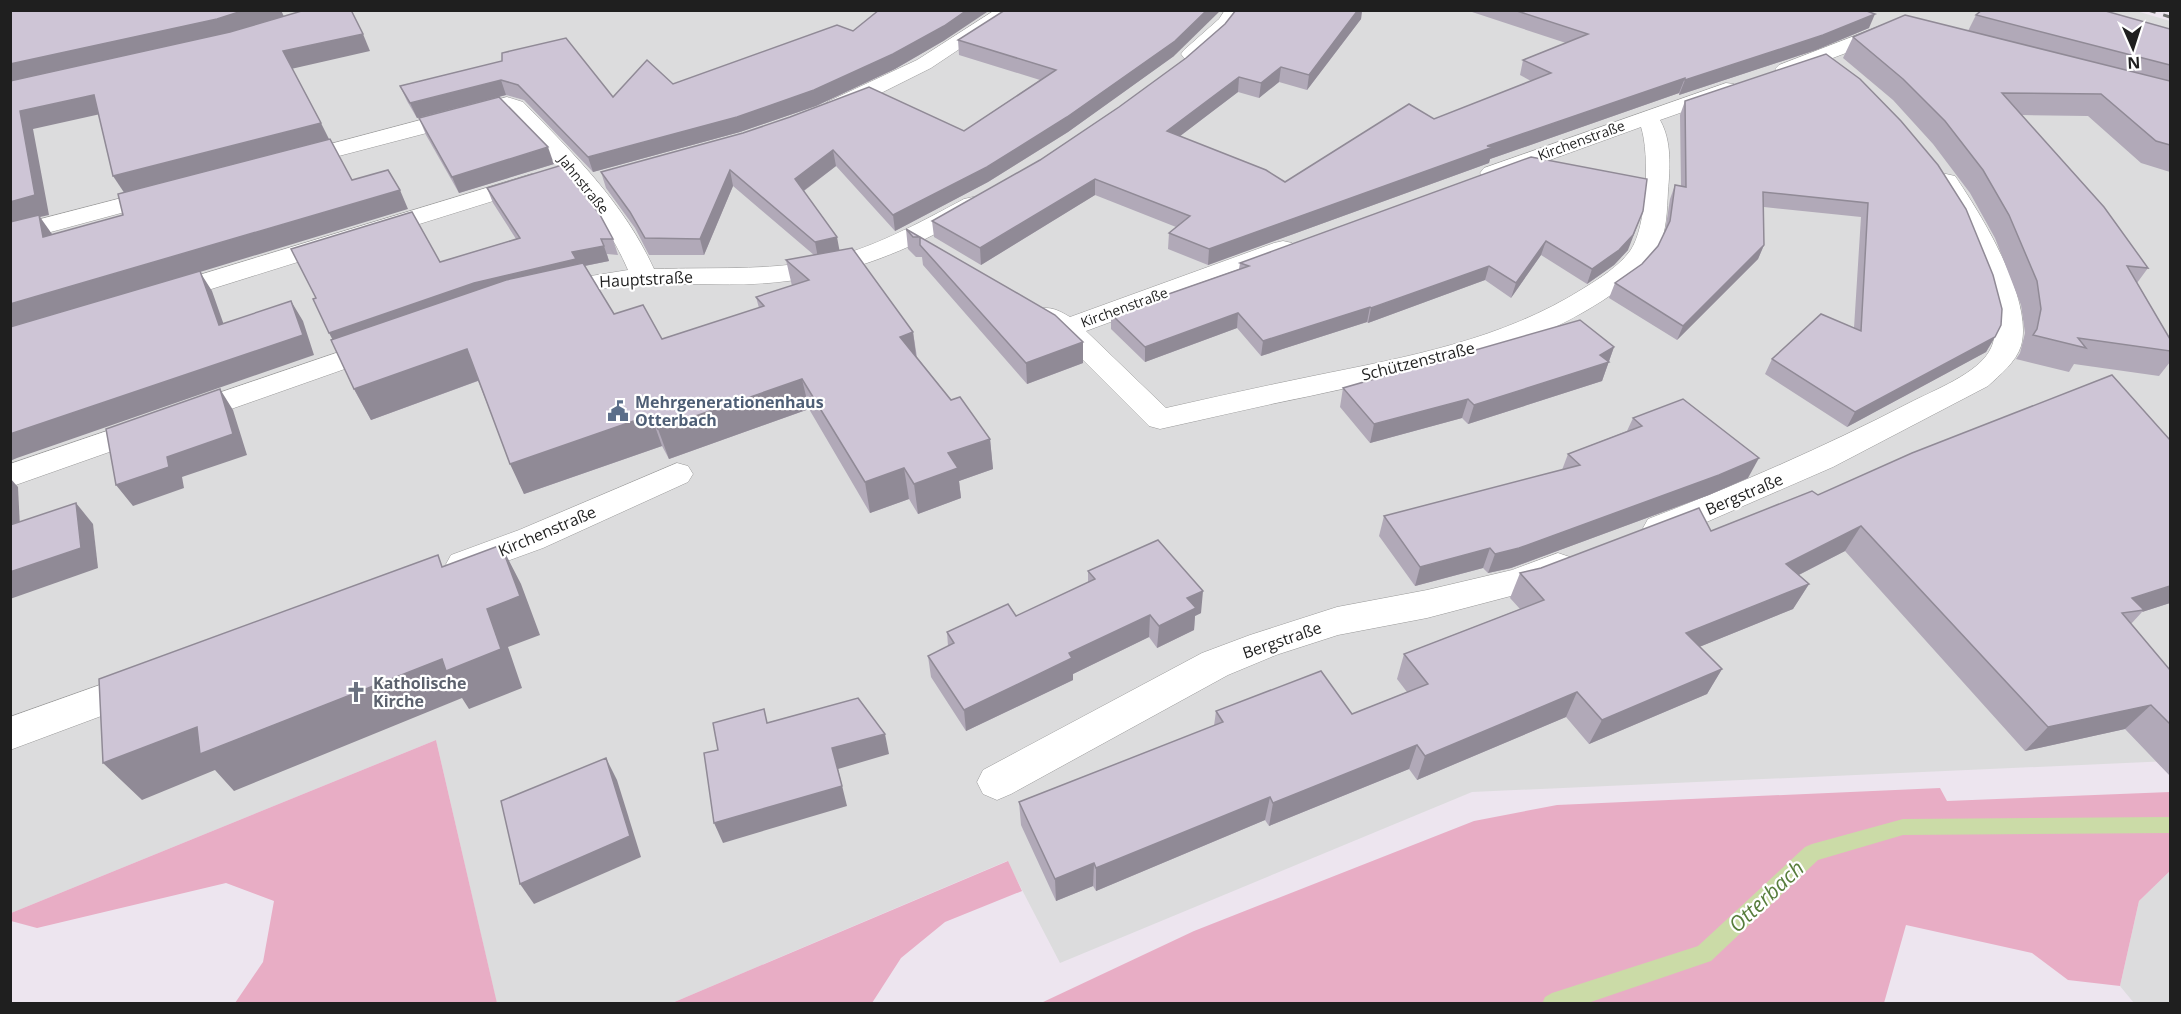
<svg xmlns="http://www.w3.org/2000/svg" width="2181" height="1014" viewBox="0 0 2181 1014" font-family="'Open Sans',sans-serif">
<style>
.residential{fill:#dcdcdd}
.grass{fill:#e8adc5}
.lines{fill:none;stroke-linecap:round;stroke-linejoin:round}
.stream{fill:#cbdba7;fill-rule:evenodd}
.minor-casing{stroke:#999;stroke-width:1}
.minor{fill:#fff;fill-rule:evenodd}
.rail{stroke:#6d6d6d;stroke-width:3;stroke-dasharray:8 8;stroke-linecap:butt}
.wall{fill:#b1a9b8}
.shaded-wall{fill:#908a96}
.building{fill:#cec5d6;stroke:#908a96;stroke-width:1.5}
.labels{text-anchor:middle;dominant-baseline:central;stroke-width:4.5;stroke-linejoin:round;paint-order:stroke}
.far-street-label{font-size:14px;fill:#1f1f1f;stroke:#fff}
.street-label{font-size:16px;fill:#1f1f1f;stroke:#fff}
.service-label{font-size:16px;font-weight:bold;fill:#4e5e75;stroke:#fff;text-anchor:start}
.worship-label{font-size:16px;font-weight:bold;fill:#5b616d;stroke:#fff;text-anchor:start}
.near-water-label{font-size:21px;font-style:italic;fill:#577d3c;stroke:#fff}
</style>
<rect width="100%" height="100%" fill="#ede5ef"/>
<g class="residential">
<polygon points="2133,10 2170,21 2170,761 1472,792 1060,963 1007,861 672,1003 497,1004 436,740 11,913 11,11"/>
<polygon points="2170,871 2170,1003 2134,1003 2120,986 2139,901"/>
</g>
<g class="grass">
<polygon points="436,740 497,1003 235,1003 263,962 274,901 226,883 37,928 11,921 11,913"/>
<polygon points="1940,788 1947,801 2170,792 2170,871 2139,901 2120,986 2068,980 2032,953 1906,925 1884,1003 1041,1003 1194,931 1474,821 1557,805"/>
<polygon points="1008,861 1022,891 945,922 901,958 872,1003 672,1003"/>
</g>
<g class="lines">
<polygon class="stream" points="2170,817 2170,833 1903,835 1818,860 1711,961 1585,1004 1542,1004 1545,997 1552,993 1698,946 1805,847 1812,844 1903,819"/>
<defs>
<g id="minor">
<polygon points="995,10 1018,10 931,68 843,112 835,114 827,112 824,107 827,102 917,60"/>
<polygon points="1225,10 1244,10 1233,27 1198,58 1191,60 1184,58 1181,54 1184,50 1219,19"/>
<polygon points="1888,23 1895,25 1898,29 1891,36 1793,73 1786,75 1779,73 1775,69 1779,65"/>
<path d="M1726,83L1734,84L1737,89L1734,94L1660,120C1672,141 1670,168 1668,191C1667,210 1667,231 1658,249C1645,272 1623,287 1602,301C1515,357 1410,374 1310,396C1260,406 1210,418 1160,429L1149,426L1057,334L1037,321L1033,315L1037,309C1051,306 1058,310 1070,317L1274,243L1283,241L1292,243L1296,249L1292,255L1086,331L1166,408C1215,397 1264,386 1313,376C1407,357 1502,340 1584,288C1600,278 1618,267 1630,251C1647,228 1650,154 1641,127L1500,178L1492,180L1484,178L1480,173L1484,168Z"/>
<path d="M507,97L523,102C573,153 624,203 654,269C710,267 766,271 822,260C872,249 919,223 964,199L973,197L982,199L985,204C976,218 950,227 935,234C888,258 840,275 788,281C736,288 684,282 632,285C605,287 578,293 551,298L541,296L537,290L541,284L628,270C601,207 553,160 507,112L293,168L285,166L281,161L285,156Z"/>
<polygon points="532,174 541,176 544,181 541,186 173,301 163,303 153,301 149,295 153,289"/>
<path d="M1946,174L1955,176C1981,214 2034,300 2021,346C2016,362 2000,375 1988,386L1833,467L1672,537L1660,540L1648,537L1643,528L1648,519C1737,485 1824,447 1909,403C1932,391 1980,373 1991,348C2010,308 1956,215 1934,181L1937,176Z"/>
<polygon points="164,187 173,189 176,194 173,199 10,243 10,227"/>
<polygon points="383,337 393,340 397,346 393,352 10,487 10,464"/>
<polygon points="677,463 688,466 693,474 688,482 543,548 463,577 451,573 446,564 451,555 519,530"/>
<polygon points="1558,553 1570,557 1575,566 1570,575 1530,591 1427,618 1338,635 1276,655 1228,675 1011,794 997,800 983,794 977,782 983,770 1202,653 1250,635 1337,607 1427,590 1512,570"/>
<polygon points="142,670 155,674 161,685 155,696 10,750 10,717"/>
</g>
</defs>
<use href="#minor" class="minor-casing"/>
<use href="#minor" class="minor"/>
<polyline class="rail" points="2148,10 2170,17"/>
</g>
<g class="wall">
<polygon points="1236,10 1362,10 1361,19 1307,90 1279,82 1259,98 1238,92 1180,136 1285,182 1434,119 1531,81 1520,75 1523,60 1566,43 1466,10 1864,10 1869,28 1816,50 1679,95 1679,93 1490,159 1489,163 1208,265 1168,249 1169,233 1176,227 1095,195 981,265 934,237 932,221 1040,160 1119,107 1186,58 1225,24"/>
<polygon points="1976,15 2170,29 2170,172 2141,163 2088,116 2022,115 2148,268 2137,283 2170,339 2170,362 2159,376 2074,364 2069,372 2016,359 2020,353 2025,333 2021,305 1995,238 1970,193 1933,144 1893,100 1843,58 1853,37 1968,31"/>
<polygon points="853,31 945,40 895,69 816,106 740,132 593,172 524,100 506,95 417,118 407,101 400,86 502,61 613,97 673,84"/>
<polygon points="958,40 1174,56 1068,132 988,182 895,231 836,166 804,191 839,250 913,332 917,357 951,400 990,439 993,469 959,481 961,498 918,514 909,499 870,513 809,409 669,459 662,446 524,494 478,381 371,420 354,389 440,262 516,239 493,203 487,188 613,239 618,255 607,254 609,261 585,266 614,314 662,339 759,308 756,297 792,286 786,260 814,255 733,186 704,255 649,255 635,228 606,188 601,172 964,131 1040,80 959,55"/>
<polygon points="1826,54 1995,337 1986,352 1847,427 1765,374 1772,359 1854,328 1861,217 1764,207 1764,245 1758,259 1677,340 1609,298 1615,283 1642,264 1658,246 1665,232 1670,199 1675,185 1681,186 1680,115 1685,101"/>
<polygon points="419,118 554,164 459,193 426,135"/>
<polygon points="1531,157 1628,250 1614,265 1587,284 1541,255 1511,298 1485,280 1368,323 1367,322 1261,356 1237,328 1145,362 1111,329 1111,314 1239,269 1240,263"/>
<polygon points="906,229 1083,342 1083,363 1027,384 923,265 922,257 916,257 908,249"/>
<polygon points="1614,347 1602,381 1468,424 1462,418 1370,443 1340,407 1343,388"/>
<polygon points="1633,418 1748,478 1709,495 1511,568 1488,573 1483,568 1415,586 1379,536 1384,516 1562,470 1568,454 1627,431"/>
<polygon points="1818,495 2170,603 2142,612 2131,624 2170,670 2170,776 2125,729 2025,751 1845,551 1799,575 1809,584 1793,609 1699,647 1722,669 1707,694 1589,744 1566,717 1417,780 1409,769 1269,826 1265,820 1096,891 1093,886 1056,901 1021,825 1019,802 1214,726 1216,711 1352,714 1407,692 1397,679 1404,654 1520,609 1510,598 1520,573 1711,531"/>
<polygon points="1088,571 1201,613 1195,616 1194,630 1157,648 1149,637 1073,674 1073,680 966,731 931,677 928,656 948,646 947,632 1016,616 1088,583"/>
</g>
<g class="shaded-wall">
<polygon points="245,10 281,10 285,19 10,85 10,64"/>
<polygon points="967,10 990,10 945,40 895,69 816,106 740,132 593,172 588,157"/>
<polygon points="1207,10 1221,10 1174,56 1068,132 988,182 895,231 893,215"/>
<polygon points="1358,10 1362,10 1361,19 1307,90 1309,75"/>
<polygon points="1875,14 1869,28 1816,50 1679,95 1685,80"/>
<polygon points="363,34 370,51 291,69 283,51"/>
<polygon points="1281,67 1279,82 1259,98 1261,83"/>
<polygon points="1239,77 1238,92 1167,146 1167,131"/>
<polygon points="1685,78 1679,93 1490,159 1489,163 1208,265 1209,249 1487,146"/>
<polygon points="501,80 506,95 417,118 410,103"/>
<polygon points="94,95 105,113 33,129 49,215 40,217 52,234 56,256 10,225 10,202 20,111"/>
<polygon points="321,123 330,141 125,194 113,176"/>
<polygon points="548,147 554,164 459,193 452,177"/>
<polygon points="833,150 836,166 798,195 795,179"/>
<polygon points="730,170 733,186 704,255 700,239"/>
<polygon points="1095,179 1095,195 981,265 980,248"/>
<polygon points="400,190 408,209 200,272 212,291 231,345 10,329 10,304"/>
<polygon points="1643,211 1628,250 1614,265 1587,284 1592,269"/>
<polygon points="837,237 840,253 818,258 815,242"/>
<polygon points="1546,241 1541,255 1511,298 1516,283"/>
<polygon points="1764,245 1758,259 1677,340 1683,326"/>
<polygon points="604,246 609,261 579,267 337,348 329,333 474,283 572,252"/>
<polygon points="1489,266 1485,280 1368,323 1371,308"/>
<polygon points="291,301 303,321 314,355 17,458 10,461 10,434"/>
<polygon points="1370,307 1367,322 1261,356 1263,341"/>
<polygon points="1238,313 1237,328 1145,362 1145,347"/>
<polygon points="913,332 917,363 900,337"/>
<polygon points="1995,337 1986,352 1847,427 1855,412"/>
<polygon points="1083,342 1083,363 1027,384 1026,363"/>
<polygon points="1614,347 1602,381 1468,424 1474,405 1600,355"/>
<polygon points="467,349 480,380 371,420 354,389"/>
<polygon points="802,379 809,409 669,459 658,429"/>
<polygon points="220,389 233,410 247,455 182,477 184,488 133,506 116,485 167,457"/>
<polygon points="1468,399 1462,418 1370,443 1374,424"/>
<polygon points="651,415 662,446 524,494 510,464"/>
<polygon points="990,439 993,469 959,481 961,498 918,514 914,484 948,453"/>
<polygon points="1759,458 1748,478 1709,495 1511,568 1488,573 1495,554"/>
<polygon points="904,468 909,499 870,513 865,482"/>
<polygon points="10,478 18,487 21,548 10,537"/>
<polygon points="76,503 93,524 98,568 10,599 10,572"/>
<polygon points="1861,526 1845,551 1771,589 1786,564"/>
<polygon points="501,545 521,584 540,635 508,647 522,688 469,709 462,698 234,791 215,770 142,800 103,763 487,609"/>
<polygon points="1490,548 1483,568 1415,586 1420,567"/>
<polygon points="1809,584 1793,609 1672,658 1686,633"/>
<polygon points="2170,586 2170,603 2142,612 2144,610 2122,613 2132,598"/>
<polygon points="1203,591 1201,613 1195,616 1194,630 1157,648 1159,626 1187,598"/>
<polygon points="1150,615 1149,637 1073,674 1073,680 966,731 964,710 1069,653"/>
<polygon points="1722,669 1707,694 1589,744 1602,720"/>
<polygon points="1577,692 1566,717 1417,780 1425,756"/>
<polygon points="2151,705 2125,729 2025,751 2048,727"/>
<polygon points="885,734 889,754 838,769 847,806 723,843 714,823 832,748"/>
<polygon points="1417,745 1409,769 1269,826 1273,803"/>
<polygon points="606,758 617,780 641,857 534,904 520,884"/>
<polygon points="1270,797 1265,820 1096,891 1096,868"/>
<polygon points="1094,863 1093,886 1056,901 1055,879"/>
</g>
<g class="building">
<polygon points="10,10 245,10 217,19 10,64"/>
<polygon points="305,10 351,10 363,34 283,51 321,123 113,176 94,95 20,111 35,195 10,202 10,81 230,32"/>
<polygon points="879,10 967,10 944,26 893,54 814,90 737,117 588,157 518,85 501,80 410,103 400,86 502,61 502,53 566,38 613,97 647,60 673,84 837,25 853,31"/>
<polygon points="1005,10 1207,10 1175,41 1067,117 987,167 893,215 833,150 795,179 837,237 815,242 730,170 700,239 645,238 630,212 601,172 743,133 790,117 869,87 964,131 1056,70 958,40"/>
<polygon points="1236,10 1358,10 1309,75 1281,67 1261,83 1239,77 1167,131 1266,170 1285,182 1409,104 1434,119 1551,73 1523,60 1588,34 1514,10 1864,10 1875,14 1823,35 1685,80 1685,78 1487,146 1493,147 1209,249 1169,233 1190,216 1095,179 980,248 932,221 1040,160 1119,107 1186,58 1225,24"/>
<polygon points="1982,10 2102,10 2170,29 2170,65 1976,15"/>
<polygon points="1905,15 2170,81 2170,145 2156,141 2101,94 2002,93 2104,207 2148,268 2127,266 2170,339 2170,351 2078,338 2086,348 2033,335 2037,329 2041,309 2037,281 2009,215 1983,170 1945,121 1903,79 1853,37"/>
<polygon points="1826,54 1860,79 1901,121 1938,165 1966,209 1993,275 2002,309 2001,325 1995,337 1855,412 1772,359 1821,314 1861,331 1868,203 1763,192 1764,245 1683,326 1615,283 1642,264 1658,246 1670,221 1675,185 1686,187 1685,101"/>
<polygon points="499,97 548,147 452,177 419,118"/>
<polygon points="330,139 352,180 388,170 400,190 10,304 10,222 39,215 43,237 123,215 118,194"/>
<polygon points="1531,157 1647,179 1643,211 1633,235 1619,250 1592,269 1546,241 1516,283 1489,266 1371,308 1370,307 1263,341 1238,313 1145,347 1111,314 1249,266 1240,263"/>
<polygon points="562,165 600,215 613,239 601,239 604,246 572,252 576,259 474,283 329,333 313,299 316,298 291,249 412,212 440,262 520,238 487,188"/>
<polygon points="906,229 1055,315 1083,342 1026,363 920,245 920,237 913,237"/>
<polygon points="852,248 913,332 900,337 951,400 960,397 990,439 948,453 958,468 914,484 904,468 865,482 802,379 658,429 651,415 510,464 467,349 354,389 331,340 506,280 583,263 614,314 643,305 662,339 764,306 756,297 809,280 786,260"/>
<polygon points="200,271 219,325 291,301 303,335 10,434 10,327"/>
<polygon points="1580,320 1614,347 1600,355 1609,362 1474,405 1468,399 1374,424 1343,388"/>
<polygon points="2112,375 2170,440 2170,586 2132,598 2144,610 2122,613 2170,670 2170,724 2151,705 2048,727 1861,526 1786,564 1809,584 1686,633 1722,669 1602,720 1577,692 1425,756 1417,745 1273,803 1270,797 1096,868 1094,863 1055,879 1019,802 1223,722 1216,711 1321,671 1352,714 1428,684 1404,654 1544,600 1520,573 1541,568 1699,508 1711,531 1812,491 1818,495 1912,453"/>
<polygon points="220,389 233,434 167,457 169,467 116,485 106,429"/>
<polygon points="1683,399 1759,458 1719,475 1519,548 1495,554 1490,548 1420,567 1384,516 1580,465 1568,454 1642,426 1633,418"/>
<polygon points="76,503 81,548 10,572 10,525"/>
<polygon points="1158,540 1203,591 1187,598 1196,608 1159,626 1150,615 1069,653 1072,658 964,710 928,656 954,643 947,632 1008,604 1016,616 1095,579 1088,571"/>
<polygon points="501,545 520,596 487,609 501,649 446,671 442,659 200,754 197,727 103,763 99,679 438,555 442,567"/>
<polygon points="858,698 885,734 832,748 842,786 714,823 704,753 718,750 713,723 764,709 767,723"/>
<polygon points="606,758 630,836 520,884 501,801"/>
</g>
<defs>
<symbol id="civic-bare" viewBox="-9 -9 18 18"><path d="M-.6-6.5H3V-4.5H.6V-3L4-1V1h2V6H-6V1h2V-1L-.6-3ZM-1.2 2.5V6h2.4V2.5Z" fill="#5c6f8a" stroke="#fff" stroke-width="2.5" paint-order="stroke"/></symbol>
<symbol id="church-bare" viewBox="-9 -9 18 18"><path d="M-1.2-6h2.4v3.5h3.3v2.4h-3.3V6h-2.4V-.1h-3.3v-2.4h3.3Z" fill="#6b7280" stroke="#fff" stroke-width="2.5" paint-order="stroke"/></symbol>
</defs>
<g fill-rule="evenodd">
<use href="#civic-bare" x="603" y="396" width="30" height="30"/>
<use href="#church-bare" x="341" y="677" width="30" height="30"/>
</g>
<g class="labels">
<g class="far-street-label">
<text transform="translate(1581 140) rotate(-20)">Kirchenstraße</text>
<text transform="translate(584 184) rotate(51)">Jahnstraße</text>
<text transform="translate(1124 307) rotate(-20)">Kirchenstraße</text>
</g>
<g class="street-label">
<text transform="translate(646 279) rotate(-3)">Hauptstraße</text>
<text transform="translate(1418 361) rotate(-14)">Schützenstraße</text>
<text transform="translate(1744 494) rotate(-23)">Bergstraße</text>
<text transform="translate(547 531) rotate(-23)">Kirchenstraße</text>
<text transform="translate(1282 640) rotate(-19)">Bergstraße</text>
</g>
<g class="service-label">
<text x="635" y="402">Mehrgenerationenhaus<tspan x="635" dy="18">Otterbach</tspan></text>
</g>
<g class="worship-label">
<text x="373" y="683">Katholische<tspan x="373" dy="18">Kirche</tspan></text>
</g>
<g class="near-water-label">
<text transform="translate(1766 896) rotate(-43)">Otterbach</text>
</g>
</g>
<rect width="2181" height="1014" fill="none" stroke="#1f1f1f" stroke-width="24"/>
<g transform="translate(2133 48) rotate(177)" stroke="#ffffff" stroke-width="4.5" paint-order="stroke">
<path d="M0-4.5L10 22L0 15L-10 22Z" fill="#1f1f1f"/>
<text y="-9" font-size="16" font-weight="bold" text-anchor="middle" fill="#1f1f1f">N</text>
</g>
</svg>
